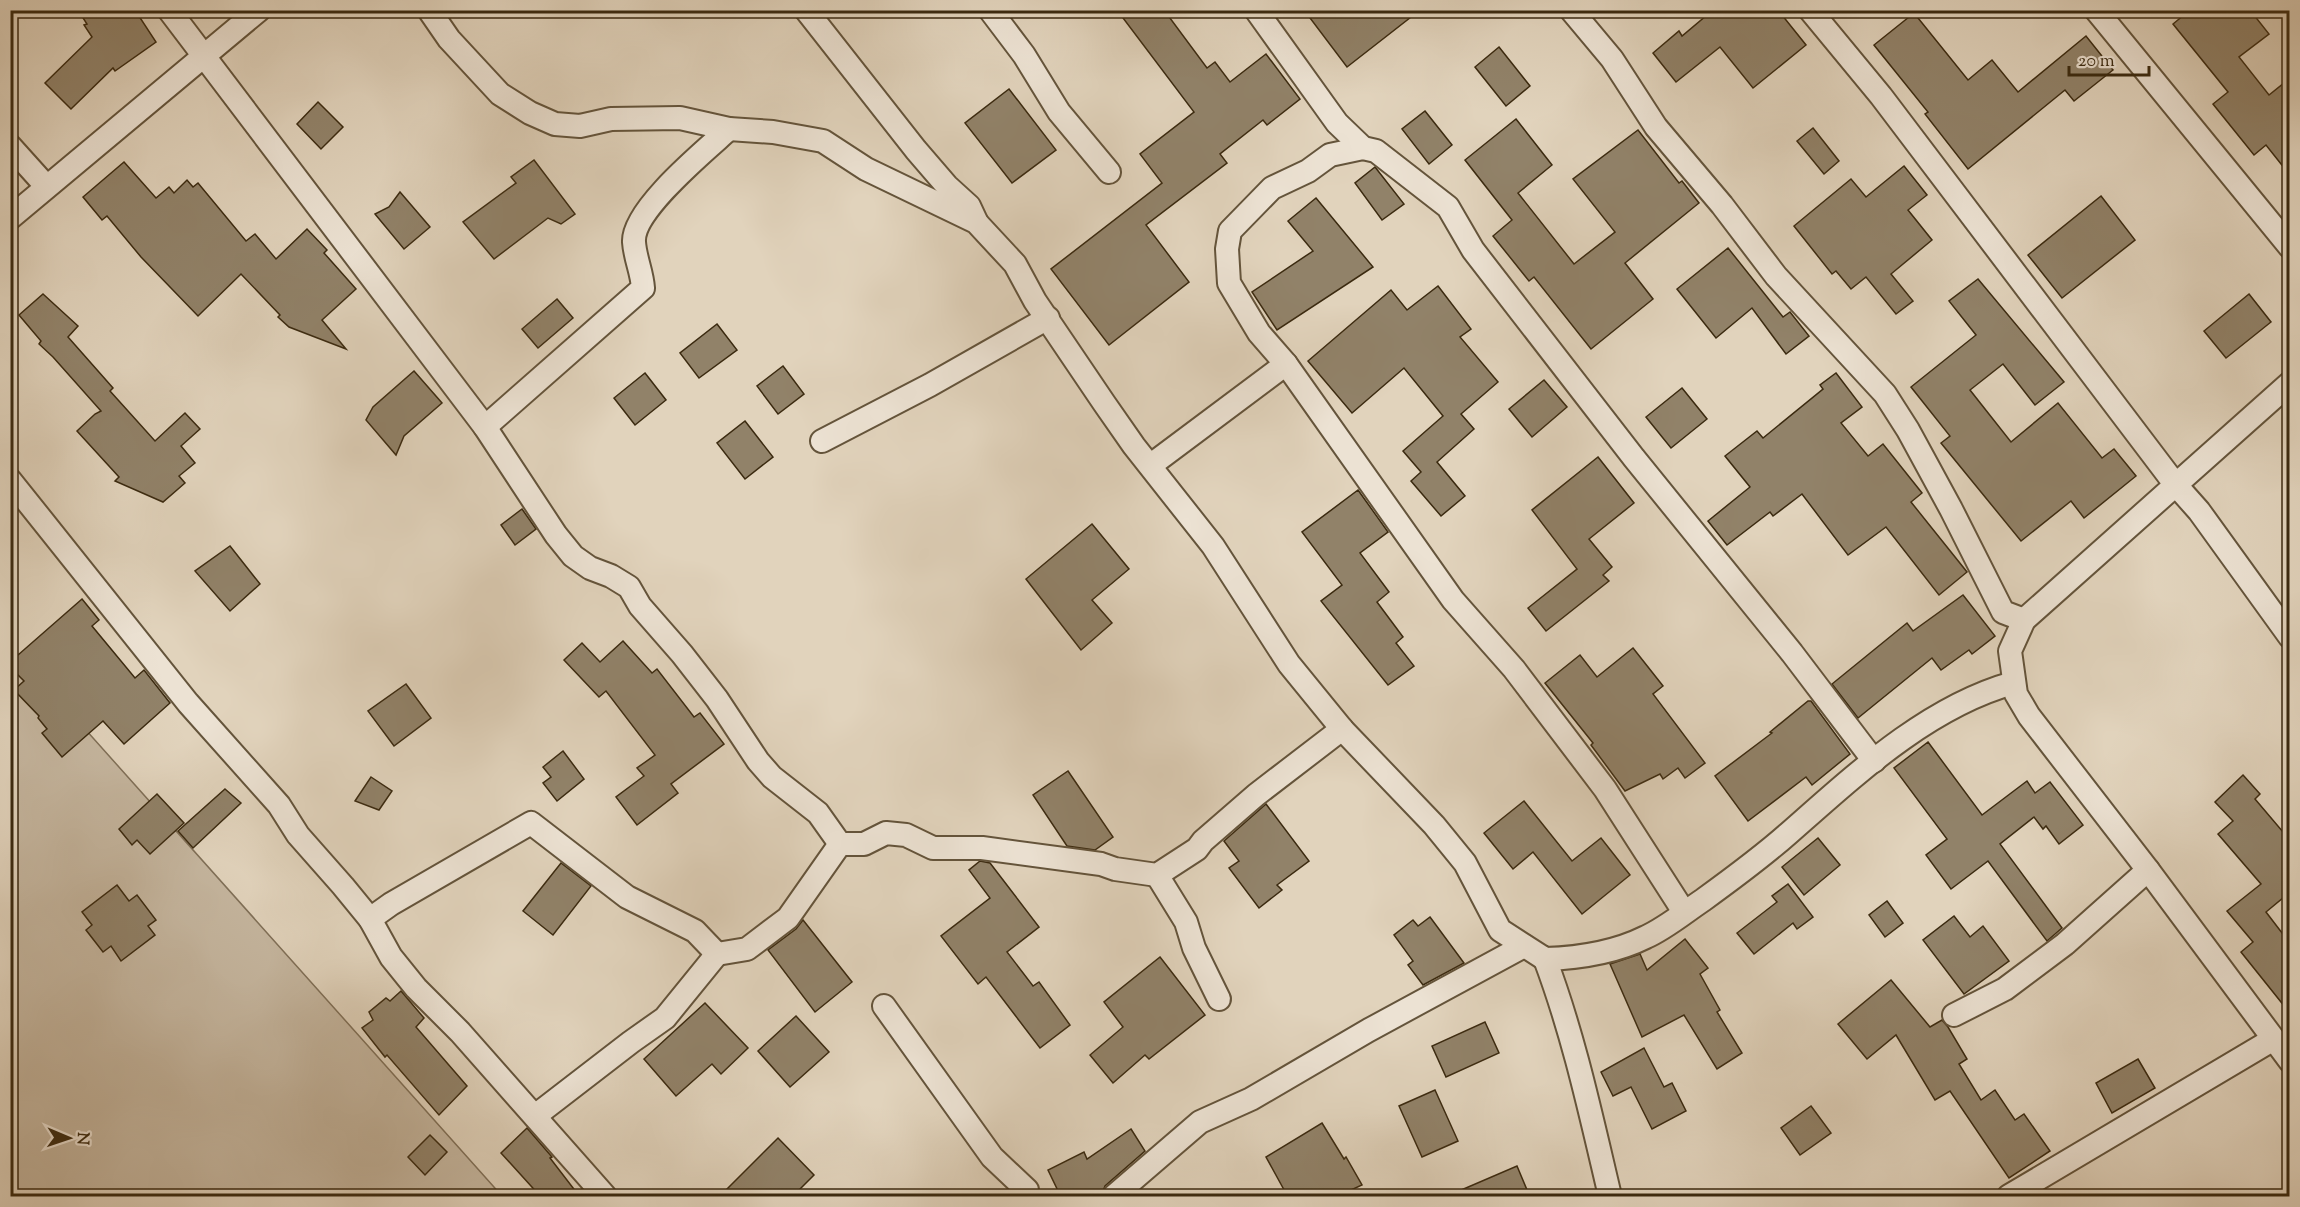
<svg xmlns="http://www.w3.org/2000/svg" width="2300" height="1207" viewBox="0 0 2300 1207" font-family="'Sorts Mill Goudy',serif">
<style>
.green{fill:#c5b69f;stroke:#807058;stroke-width:1.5}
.building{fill:#918269;stroke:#3b2a10;stroke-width:1.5}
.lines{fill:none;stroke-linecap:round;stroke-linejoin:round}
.minor-casing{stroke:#64543b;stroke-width:26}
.minor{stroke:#ece2d3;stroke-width:22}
</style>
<rect width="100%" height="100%" fill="#e1d3bc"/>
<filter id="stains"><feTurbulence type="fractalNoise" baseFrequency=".00333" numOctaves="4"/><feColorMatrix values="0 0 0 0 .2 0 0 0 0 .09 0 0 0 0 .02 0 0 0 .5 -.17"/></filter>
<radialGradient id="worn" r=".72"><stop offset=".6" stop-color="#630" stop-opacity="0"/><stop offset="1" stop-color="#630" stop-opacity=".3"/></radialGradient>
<polygon class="green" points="10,645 502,1196 11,1196"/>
<g class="building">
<polygon points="78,10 135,10 156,42 115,71 113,68 71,109 45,83 92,37 84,25 87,24"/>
<polygon points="1117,10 1164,10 1207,68 1215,62 1230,82 1266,54 1300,99 1267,125 1263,120 1220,154 1227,163 1146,225 1189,282 1109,345 1051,269 1162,183 1140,154 1194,112"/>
<polygon points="1304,10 1420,10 1347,67"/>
<polygon points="1713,10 1778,10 1806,45 1753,88 1720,47 1676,82 1653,53 1679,31 1682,36"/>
<polygon points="2190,10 2250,10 2269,34 2239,57 2269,95 2289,79 2289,174 2266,145 2254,155 2213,104 2228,92 2173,24"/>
<polygon points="1914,13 1968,80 1992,60 2018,92 2086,36 2113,70 2074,101 2065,90 1968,169 1925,114 1928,112 1874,45"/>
<polygon points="1499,47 1530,86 1506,106 1475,67"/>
<polygon points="1009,89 1056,150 1012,183 965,123"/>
<polygon points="318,102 343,127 321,149 297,124"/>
<polygon points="1425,111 1452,145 1429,164 1402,129"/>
<polygon points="1516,119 1552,165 1518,193 1574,264 1615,232 1573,179 1638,130 1679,183 1682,181 1699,203 1625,263 1653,299 1591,349 1534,277 1529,281 1493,236 1512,220 1465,160"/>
<polygon points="1813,128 1839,161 1824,174 1797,141"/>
<polygon points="534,160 575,214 561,224 548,218 494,259 463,222 516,183 511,177"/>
<polygon points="124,162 156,198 169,187 174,193 187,180 193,187 198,183 246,241 255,234 276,259 307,229 327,250 324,253 356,289 322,320 346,349 289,327 278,317 280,315 241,274 198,316 141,257 107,216 102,220 83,197"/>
<polygon points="1904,166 1927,195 1908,210 1932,240 1891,274 1913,301 1896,314 1866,277 1851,289 1836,271 1832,274 1794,226 1851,179 1866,197"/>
<polygon points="1375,167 1404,204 1382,220 1355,183"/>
<polygon points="400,192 430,227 404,249 375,214 389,207"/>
<polygon points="2101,196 2135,240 2062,298 2028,255"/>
<polygon points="1316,198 1373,267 1277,330 1252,292 1313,251 1288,221"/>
<polygon points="1728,248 1783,317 1790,312 1809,336 1786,354 1752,308 1716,338 1677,289"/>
<polygon points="1978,279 2064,382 2035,405 2003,364 1970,390 2011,442 2058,403 2102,458 2114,449 2136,476 2084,518 2071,501 2021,541 1941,443 1950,436 1911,387 1976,335 1949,301"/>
<polygon points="1438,286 1471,329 1460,337 1498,382 1461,414 1474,429 1437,462 1465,496 1441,516 1411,481 1421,472 1403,451 1443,416 1404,368 1352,413 1308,361 1391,290 1407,310"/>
<polygon points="43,294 78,326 68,337 113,388 110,391 155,441 185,413 200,429 181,446 195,463 179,476 185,483 163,502 115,481 119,477 77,431 95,414 101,411 53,357 39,344 41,341 19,315"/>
<polygon points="2249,294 2271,322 2226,358 2204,331"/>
<polygon points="557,299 573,318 538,348 522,329"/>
<polygon points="717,324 737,350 699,378 680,353"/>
<polygon points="783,366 804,394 778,414 757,386"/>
<polygon points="414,371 442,403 404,436 396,455 366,420 373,407"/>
<polygon points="645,373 666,400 635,425 614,398"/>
<polygon points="1836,373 1862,407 1841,423 1868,456 1883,444 1922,493 1911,502 1967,572 1939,595 1886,527 1848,555 1802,494 1773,516 1770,512 1727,545 1708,521 1750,487 1725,456 1757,431 1763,438 1823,389 1820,385"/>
<polygon points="1544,380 1567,407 1532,437 1509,409"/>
<polygon points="1682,388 1707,419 1671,448 1646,417"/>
<polygon points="745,421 773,457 745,479 717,443"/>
<polygon points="1598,457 1634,503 1589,539 1612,567 1603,575 1609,581 1546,631 1528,608 1577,569 1532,510"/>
<polygon points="1358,490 1388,532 1360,553 1389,592 1377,602 1403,637 1396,643 1414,666 1388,685 1321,601 1342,585 1302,532"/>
<polygon points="522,509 536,529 515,545 501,525"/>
<polygon points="1092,524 1129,569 1092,600 1112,623 1081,650 1026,579"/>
<polygon points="230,546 260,584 230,611 195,571"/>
<polygon points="1963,595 1995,636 1972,654 1969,650 1941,670 1932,658 1858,718 1832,684 1907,623 1913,631"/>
<polygon points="82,599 99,620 92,626 135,678 144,670 170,703 124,744 103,721 62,757 42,733 47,729 38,718 39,716 14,690 24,681 10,667 10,662"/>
<polygon points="623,641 652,673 657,669 694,717 700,713 724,744 671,784 678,793 637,825 616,797 644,776 637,768 655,755 606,691 599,697 564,660 582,643 600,662"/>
<polygon points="1633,648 1663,686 1653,694 1705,763 1685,778 1678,768 1663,779 1660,774 1625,791 1591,745 1593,743 1545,683 1580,655 1597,677"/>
<polygon points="406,684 431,718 394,746 368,711"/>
<polygon points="1808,701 1811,701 1850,754 1812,785 1806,777 1748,821 1715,776 1772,733 1770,732"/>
<polygon points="1928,742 1982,815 2027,781 2035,793 2050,782 2083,825 2059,844 2046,826 2043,829 2034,817 2000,844 2062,928 2047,941 1988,861 1951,889 1926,855 1947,839 1894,768"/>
<polygon points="563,751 584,779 557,801 543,783 551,777 543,767"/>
<polygon points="1068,771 1113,837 1095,850 1067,846 1033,795"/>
<polygon points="2243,775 2260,794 2255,799 2289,839 2289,893 2266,912 2289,942 2289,1012 2241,952 2253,942 2227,911 2261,884 2218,834 2233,821 2215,802"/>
<polygon points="371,777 392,791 379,810 355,801"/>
<polygon points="225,789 241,803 193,848 178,831"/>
<polygon points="157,794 184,823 150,854 137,840 132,845 119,829"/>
<polygon points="1524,801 1572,861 1601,838 1630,875 1582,914 1533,852 1513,869 1484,833"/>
<polygon points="1266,804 1309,861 1277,885 1282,890 1259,908 1229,868 1239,861 1224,841"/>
<polygon points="1818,838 1840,865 1804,895 1782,867"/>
<polygon points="980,861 990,863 1039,927 1007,952 1033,986 1039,982 1070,1025 1040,1048 986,977 978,984 941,936 990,898 969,870"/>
<polygon points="561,863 591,886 553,935 523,911"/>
<polygon points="1788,884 1813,917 1797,929 1793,923 1754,954 1737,933 1777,902 1772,896"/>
<polygon points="117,885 129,901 137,895 156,920 148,926 155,935 121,961 111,946 103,952 86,930 92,925 82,912"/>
<polygon points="1887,901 1903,923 1885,937 1869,915"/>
<polygon points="1954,916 1970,937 1983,926 2009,961 1964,994 1923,940"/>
<polygon points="1430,917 1464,963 1423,985 1408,965 1413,961 1394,935 1413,920 1418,926"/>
<polygon points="803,920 852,982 815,1012 768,950 796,929"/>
<polygon points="1685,939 1708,968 1700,974 1720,1010 1717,1012 1742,1053 1717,1069 1684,1015 1642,1037 1610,964 1640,954 1647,970"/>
<polygon points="1160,957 1205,1015 1149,1059 1145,1055 1113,1083 1090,1055 1123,1027 1104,1002"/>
<polygon points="1891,980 1930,1027 1942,1020 1948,1027 1967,1059 1959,1064 1981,1100 1995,1090 2015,1120 2024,1114 2050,1151 2009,1178 1950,1091 1935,1100 1896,1035 1867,1059 1838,1024"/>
<polygon points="401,991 424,1018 416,1027 467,1086 439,1115 387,1055 385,1057 362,1028 373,1020 369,1012 386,998 390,1001"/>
<polygon points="705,1003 748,1048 721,1074 712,1064 676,1096 644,1059"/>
<polygon points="796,1016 829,1052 790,1087 758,1051"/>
<polygon points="1485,1022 1499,1053 1446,1077 1432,1046"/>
<polygon points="1644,1048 1664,1087 1672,1083 1686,1111 1652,1129 1631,1087 1613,1096 1601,1072"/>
<polygon points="2138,1059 2155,1088 2112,1113 2096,1083"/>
<polygon points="1435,1090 1458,1141 1422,1157 1399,1106"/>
<polygon points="1811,1106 1831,1133 1800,1155 1781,1128"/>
<polygon points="1322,1123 1344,1159 1346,1157 1362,1185 1336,1197 1288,1197 1266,1157"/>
<polygon points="527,1128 552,1157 550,1158 580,1197 541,1197 501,1153"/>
<polygon points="1131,1129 1145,1151 1105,1186 1101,1197 1061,1197 1048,1170 1084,1152 1087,1159"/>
<polygon points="430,1135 447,1152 425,1175 408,1157"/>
<polygon points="778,1138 814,1175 792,1197 719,1197"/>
<polygon points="1517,1166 1530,1197 1445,1197"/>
</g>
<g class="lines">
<defs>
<g id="minor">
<polyline points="169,10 485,427 556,535 573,556 590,568 611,576 629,587 640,606 682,654 717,699 758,761 772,777 818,813 840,844 864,844 886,833 906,835 933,848 982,848 1101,864 1115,869 1157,875 1197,849 1203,841 1256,795 1342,729"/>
<path d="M429,10L449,39L500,94L530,113L555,124L580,126L611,119L680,118L729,129L773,132L823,141L866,169L976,222L1015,264L1035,301L1104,403L1134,446L1213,546L1289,664L1342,729L1434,825L1465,863L1500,930L1545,959C1578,958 1616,952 1646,937C1666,928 1685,912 1703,900C1732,879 1762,857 1789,833C1855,775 1927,707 2013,683"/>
<polyline points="806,10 916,150 947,186 969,206 976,221"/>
<polyline points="990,10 1024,55 1059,112 1109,172"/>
<polyline points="1256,10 1337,123 1363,148 1376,151 1448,207 1473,250 1634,458 1792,653 1874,761"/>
<polyline points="1571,10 1612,59 1656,127 1722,205 1776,276 1885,394 1908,430 1951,509 2003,612 2024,620"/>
<polyline points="1810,10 1881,96 2175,484 2199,511 2290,637"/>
<polyline points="2096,10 2290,247"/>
<polyline points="10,146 46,186"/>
<polyline points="1363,148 1330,155 1308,171 1272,188 1230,231 1227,249 1229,283 1259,333 1286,364 1453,600 1514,669 1605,789 1684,912"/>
<polyline points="10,218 259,10"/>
<polyline points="2290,383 2024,620 2010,651 2016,694 2029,716 2148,870 2290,1061"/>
<path d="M485,427L643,288C642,272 635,258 634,242C632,210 706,150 729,129"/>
<polyline points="822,441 930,385 1048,318"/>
<polyline points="1151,465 1286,364"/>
<polyline points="10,480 188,703 279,805 298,835 343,886 370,919 391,957 416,988 460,1032 605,1196"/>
<polyline points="1157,875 1186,922 1194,948 1219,999"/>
<polyline points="370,919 391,904 531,823 627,897 695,931 717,954 747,949 788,918 840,844"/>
<path d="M1545,959C1574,1036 1591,1116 1610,1196"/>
<polyline points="884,1006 992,1157 1027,1190"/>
<polyline points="1954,1015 2005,989 2065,944 2148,870"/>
<polyline points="535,1116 631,1042 665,1018 717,954"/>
<polyline points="1114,1196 1200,1122 1251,1099 1369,1030 1524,946"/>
<polyline points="2009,1196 2272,1040"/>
</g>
</defs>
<use href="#minor" class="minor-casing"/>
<use href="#minor" class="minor"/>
</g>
<rect width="2300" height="1207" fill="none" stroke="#e1d3bc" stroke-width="36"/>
<rect x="12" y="12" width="2276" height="1183" fill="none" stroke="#3b2a10" stroke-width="3"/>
<rect x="18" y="18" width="2264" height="1171" fill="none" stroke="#3b2a10" stroke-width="1.5"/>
<g transform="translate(69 1138) rotate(92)" stroke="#ece2d3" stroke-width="4.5" paint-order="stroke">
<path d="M0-4.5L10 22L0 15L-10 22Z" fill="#3b2a10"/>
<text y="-9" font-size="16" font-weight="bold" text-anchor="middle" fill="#3b2a10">N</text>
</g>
<path d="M2069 66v9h80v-9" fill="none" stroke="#3b2a10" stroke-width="3"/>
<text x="2078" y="66" font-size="18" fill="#3b2a10" stroke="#ece2d3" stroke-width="4.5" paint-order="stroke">20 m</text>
<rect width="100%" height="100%" filter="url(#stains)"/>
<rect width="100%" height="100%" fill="url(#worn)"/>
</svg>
